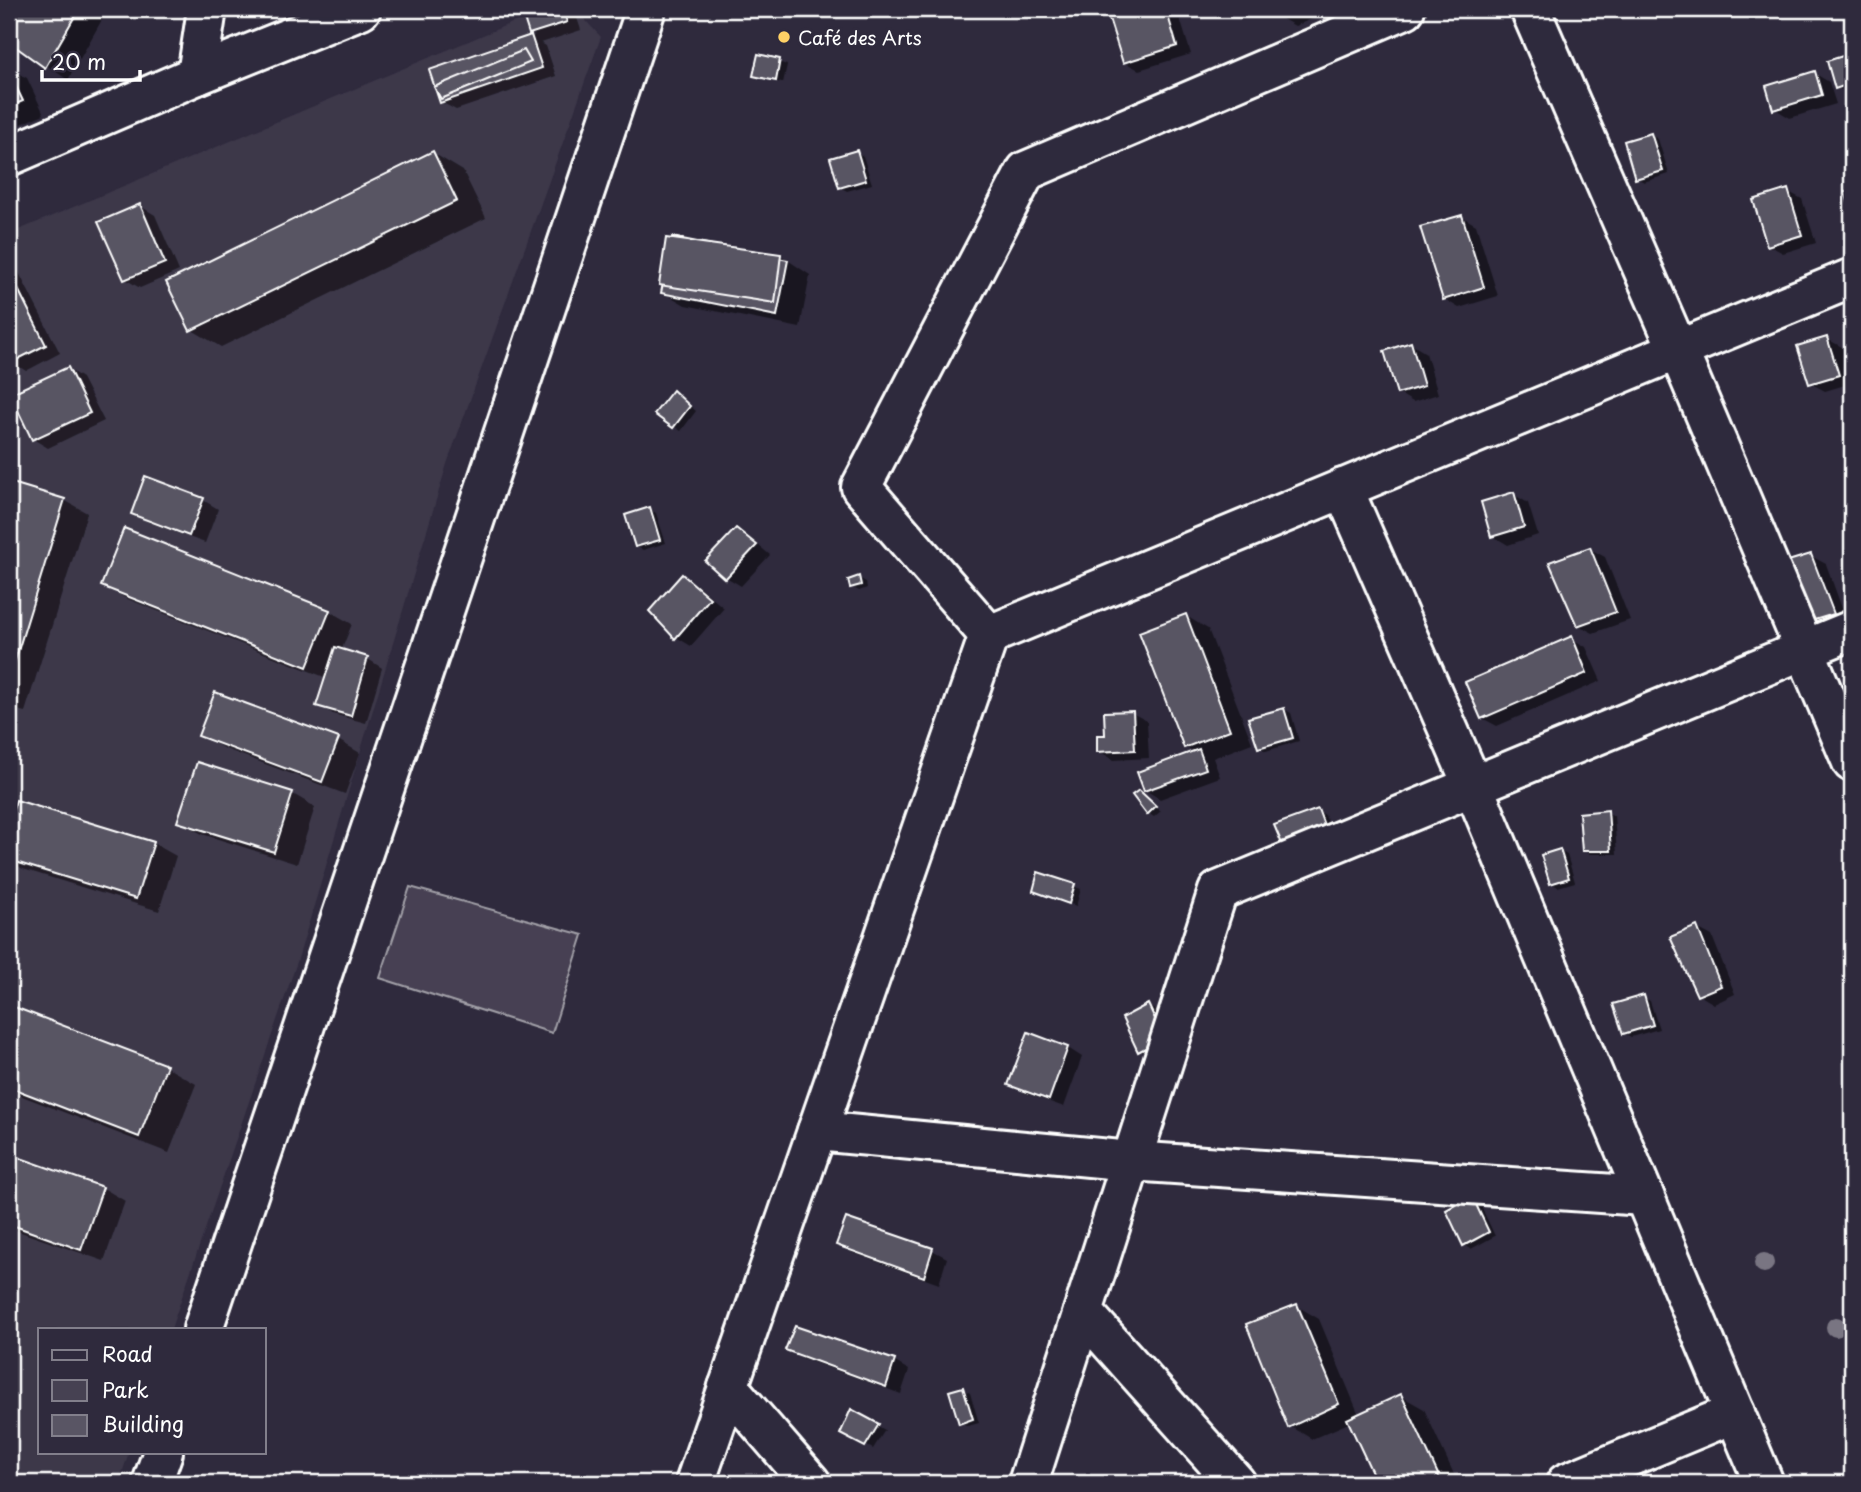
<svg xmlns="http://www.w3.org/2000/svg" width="1861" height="1492" viewBox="0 0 1861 1492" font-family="'Playpen Sans',sans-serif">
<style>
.built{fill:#3c3749}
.green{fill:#464152;stroke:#a2a0a8;stroke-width:2}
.shadow{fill:#0007}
.building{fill:#595564;stroke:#fff;stroke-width:2}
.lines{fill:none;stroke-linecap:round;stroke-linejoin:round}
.minor-casing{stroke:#fff;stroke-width:44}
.highway-casing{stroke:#fff;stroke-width:44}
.minor{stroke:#2f2a3d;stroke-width:38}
.highway{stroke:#2f2a3d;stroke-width:38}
.tree{fill:#797582}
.poi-dot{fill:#ffd166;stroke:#2f2a3d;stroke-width:2.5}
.labels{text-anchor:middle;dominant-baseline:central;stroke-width:6;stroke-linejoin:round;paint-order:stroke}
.poi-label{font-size:19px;fill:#fff;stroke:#2f2a3d;text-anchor:start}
</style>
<rect width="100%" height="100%" fill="#2f2a3d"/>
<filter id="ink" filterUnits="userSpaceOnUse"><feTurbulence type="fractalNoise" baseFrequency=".0143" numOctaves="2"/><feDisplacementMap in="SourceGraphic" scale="14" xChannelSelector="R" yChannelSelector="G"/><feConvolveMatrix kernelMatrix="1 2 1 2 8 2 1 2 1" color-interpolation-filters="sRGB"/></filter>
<g filter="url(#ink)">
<polygon class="built" points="545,9 575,9 601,37 447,464 298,959 171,1329 40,1329 40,1452 129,1452 119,1483 9,1483 9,234"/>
<polygon class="green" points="410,887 583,935 552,1033 380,978"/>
<g class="shadow">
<polygon points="9,9 108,9 68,80 18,46 9,60"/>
<polygon points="523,9 574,9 581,30 541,43 546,46 556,76 456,110 441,102 431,71 535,35 530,33"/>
<polygon points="1177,9 1191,54 1139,70 1124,62 1108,10"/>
<polygon points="1270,9 1336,9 1295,26 1272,13"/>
<polygon points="1852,55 1852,89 1843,91 1836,87 1829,62"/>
<polygon points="760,56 787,65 783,83 762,79 755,75"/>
<polygon points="9,68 27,78 44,114 9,129"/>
<polygon points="1814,73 1829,82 1836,104 1790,118 1775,109"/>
<polygon points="1651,135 1658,139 1669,174 1644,182 1637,178"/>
<polygon points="856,152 863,156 872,184 847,191 840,187"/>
<polygon points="433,153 463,171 486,218 221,347 192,330"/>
<polygon points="1787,191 1802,199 1816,243 1783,253 1768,245"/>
<polygon points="140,206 155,215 179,271 140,288 125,279"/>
<polygon points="1461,216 1476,225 1498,296 1459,308 1444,299"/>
<polygon points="780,255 810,275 800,328 685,305 663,292"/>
<polygon points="9,261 15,265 60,353 26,371 12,362 9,356"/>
<polygon points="1827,339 1842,347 1852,383 1825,391 1810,383"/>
<polygon points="1411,344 1426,353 1438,394 1413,402 1398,393"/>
<polygon points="68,369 82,378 104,421 48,448 33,439"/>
<polygon points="674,392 696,411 681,431 656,414"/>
<polygon points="146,478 203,500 218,509 205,543 148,522 133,513"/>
<polygon points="9,487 64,500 87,513 25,712 9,708"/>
<polygon points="1513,494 1528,503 1538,535 1508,545 1493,536"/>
<polygon points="649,509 656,513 666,543 643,550 636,546"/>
<polygon points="736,530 751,539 770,555 741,586 726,577"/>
<polygon points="1590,549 1605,557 1630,620 1593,633 1578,625"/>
<polygon points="1811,556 1826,564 1847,622 1824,629 1809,620"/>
<polygon points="682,577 697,585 724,608 691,646 676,637"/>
<polygon points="859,578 866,582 867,588 859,591 852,587"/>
<polygon points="103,585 329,611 352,624 341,651 368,659 382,668 366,723 333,714 319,705 327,678 125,598"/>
<polygon points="1186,616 1208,629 1252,743 1213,758 1220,777 1160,799 1145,790 1196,752 1185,747"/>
<polygon points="1571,638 1586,647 1601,681 1497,726 1482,718"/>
<polygon points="1284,709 1291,713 1299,741 1266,751 1259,747"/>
<polygon points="1132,713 1147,721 1149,758 1114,760 1099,751"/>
<polygon points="200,735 338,740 360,753 345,794 223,748"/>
<polygon points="198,764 293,794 315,807 297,864 202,834 179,821"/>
<polygon points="1139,792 1161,811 1154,817 1148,813"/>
<polygon points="17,802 153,843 176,856 159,911 23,869 9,861 9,828"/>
<polygon points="1318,811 1325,815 1331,832 1290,847"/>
<polygon points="1607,812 1614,816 1617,854 1590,854 1583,850"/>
<polygon points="1560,851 1567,855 1575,882 1558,887 1551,883"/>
<polygon points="1039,874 1081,889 1076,906 1035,890"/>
<polygon points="1697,928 1712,936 1735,994 1714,1004 1699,995"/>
<polygon points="1643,997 1650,1001 1659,1029 1631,1037 1624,1033"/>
<polygon points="9,1006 166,1067 196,1084 169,1153 9,1091"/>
<polygon points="1148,1006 1155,1010 1170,1042 1147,1054 1140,1051"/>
<polygon points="1029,1034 1068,1048 1082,1057 1064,1107 1025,1093 1011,1084"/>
<polygon points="9,1155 103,1188 125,1201 104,1261 9,1228"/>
<polygon points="1472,1198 1479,1202 1495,1236 1471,1249 1464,1245"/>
<polygon points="838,1244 932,1250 947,1258 939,1284 853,1253"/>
<polygon points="1297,1306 1319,1319 1359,1415 1401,1396 1424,1409 1458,1483 1379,1483 1351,1422 1312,1439 1290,1426"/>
<polygon points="796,1328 895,1362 909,1370 901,1394 802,1358 787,1349"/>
<polygon points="963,1389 970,1393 979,1423 968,1426 961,1422"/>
<polygon points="852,1412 885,1430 873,1449 842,1433"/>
</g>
<g class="building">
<polygon points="9,9 79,9 45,68 9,42"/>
<polygon points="521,9 563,9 567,22 529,34"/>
<polygon points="1106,9 1166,9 1177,46 1123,63"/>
<polygon points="531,35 542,68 440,103 429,70"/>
<polygon points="524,50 531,62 441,99 434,87"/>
<polygon points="1852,53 1852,83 1835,89 1827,61"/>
<polygon points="758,54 780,59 776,81 753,76"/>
<polygon points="1815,71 1822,95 1773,110 1766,86"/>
<polygon points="9,72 23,101 9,107"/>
<polygon points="1651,133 1663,171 1635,179 1624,141"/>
<polygon points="857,150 866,180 839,188 830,158"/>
<polygon points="433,151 457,201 190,331 166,282"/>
<polygon points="1788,189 1802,235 1767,246 1753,200"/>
<polygon points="1852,190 1852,214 1845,192"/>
<polygon points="140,204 165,263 124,280 98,222"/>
<polygon points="1462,215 1484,287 1443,300 1420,227"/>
<polygon points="672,237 788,260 777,316 661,293"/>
<polygon points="666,238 781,254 775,303 659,285"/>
<polygon points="9,271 46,345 10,363 9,360"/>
<polygon points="1827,337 1839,375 1809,384 1797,346"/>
<polygon points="1411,342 1424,386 1397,394 1384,351"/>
<polygon points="68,367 90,413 32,440 10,394"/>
<polygon points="673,390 690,406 673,428 654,414"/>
<polygon points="145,476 204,498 189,536 131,514"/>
<polygon points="9,482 65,499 9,680"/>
<polygon points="1514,492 1524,527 1491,537 1481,502"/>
<polygon points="650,507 660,540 635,547 625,515"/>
<polygon points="124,528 330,610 307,667 101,586"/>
<polygon points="736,528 757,545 725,579 705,561"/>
<polygon points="1590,547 1616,612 1577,626 1549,562"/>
<polygon points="1811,554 1834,614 1808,622 1785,562"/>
<polygon points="682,574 710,598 675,639 649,611"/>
<polygon points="859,576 861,585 850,588 848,580"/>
<polygon points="1186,614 1230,730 1184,748 1139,632"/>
<polygon points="1572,636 1587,673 1481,719 1465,682"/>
<polygon points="335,647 368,657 351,716 316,706"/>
<polygon points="215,692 339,738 322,782 198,736"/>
<polygon points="1284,708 1293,738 1258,748 1248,718"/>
<polygon points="1133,711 1135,750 1097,752 1097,735 1105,735 1104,712"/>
<polygon points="1199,749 1206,769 1144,791 1137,772"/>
<polygon points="197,762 293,792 274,852 177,822"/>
<polygon points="1139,790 1156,806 1147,815 1132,795"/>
<polygon points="16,800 154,842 136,899 9,860 9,822"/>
<polygon points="1318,809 1325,828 1282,844 1274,825"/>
<polygon points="1608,810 1611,851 1582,851 1579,813"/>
<polygon points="1560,849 1569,878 1550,884 1541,855"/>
<polygon points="1038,872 1075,884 1069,904 1033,891"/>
<polygon points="1697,926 1721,986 1697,996 1670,937"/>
<polygon points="1644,995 1653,1025 1623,1034 1613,1004"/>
<polygon points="1148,1004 1164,1038 1138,1052 1122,1018"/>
<polygon points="9,1005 167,1065 139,1137 9,1087"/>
<polygon points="1028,1032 1068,1047 1049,1100 1008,1085"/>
<polygon points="9,1154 103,1187 81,1250 9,1224"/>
<polygon points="1472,1196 1489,1232 1463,1246 1446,1210"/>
<polygon points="846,1218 933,1248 924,1277 836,1245"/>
<polygon points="1297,1304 1339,1404 1288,1428 1246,1324"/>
<polygon points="795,1326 895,1360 886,1387 785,1350"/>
<polygon points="963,1387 973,1419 959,1424 949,1391"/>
<polygon points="1401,1394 1442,1483 1377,1483 1347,1419"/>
<polygon points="851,1409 879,1424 865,1447 840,1434"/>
</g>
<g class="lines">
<defs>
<g id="minor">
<polyline points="1530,9 1678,350 1852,762"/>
<polyline points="197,75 207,9"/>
<polyline points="1343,488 1473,786 1764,1483"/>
<polyline points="989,635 1852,278"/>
<polyline points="817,1131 1131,1161 1644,1196"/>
<polyline points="1083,1312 1236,1483"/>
<polyline points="203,1329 646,9"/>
<polyline points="728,1387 811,1483"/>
<polyline points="152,1483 163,1452"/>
<polyline points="695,1483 989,635 861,487 1026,171 1405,9"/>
<polyline points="1028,1483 1218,891 1852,630"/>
<polyline points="1566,1483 1735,1413"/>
</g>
<polyline id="highway" points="9,156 197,75 361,9"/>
</defs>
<use href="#minor" class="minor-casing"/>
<use href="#highway" class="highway-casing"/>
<use href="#minor" class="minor"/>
<use href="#highway" class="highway"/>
</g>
<g class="tree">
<circle cx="1764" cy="1263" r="10"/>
<circle cx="1836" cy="1327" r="10"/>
</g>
</g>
<circle class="poi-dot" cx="784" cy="37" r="7"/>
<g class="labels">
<g class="poi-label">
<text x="798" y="37">Café des Arts</text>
</g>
</g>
<rect width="1861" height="1492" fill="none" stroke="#2f2a3d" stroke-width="35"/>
<rect x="18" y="18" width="1826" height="1457" fill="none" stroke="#fff" stroke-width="2.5" filter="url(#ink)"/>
<rect x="38" y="1328" width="228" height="126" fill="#2f2a3d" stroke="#827f8b" stroke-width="2"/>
<rect x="52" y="1350" width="35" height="10" fill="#2f2a3d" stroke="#827f8b" stroke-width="2"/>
<text x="102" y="1362" font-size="21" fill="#ffffff">Road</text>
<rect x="52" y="1380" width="35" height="21" fill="#464152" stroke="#827f8b" stroke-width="2"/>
<text x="102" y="1398" font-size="21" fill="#ffffff">Park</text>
<rect x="52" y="1415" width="35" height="21" fill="#595564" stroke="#827f8b" stroke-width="2"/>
<text x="102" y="1432" font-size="21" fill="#ffffff">Building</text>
<path d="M42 70v10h98v-10" fill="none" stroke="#ffffff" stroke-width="3.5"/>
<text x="52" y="70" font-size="21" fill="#ffffff" stroke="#2f2a3d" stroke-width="5" paint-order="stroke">20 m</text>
</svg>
